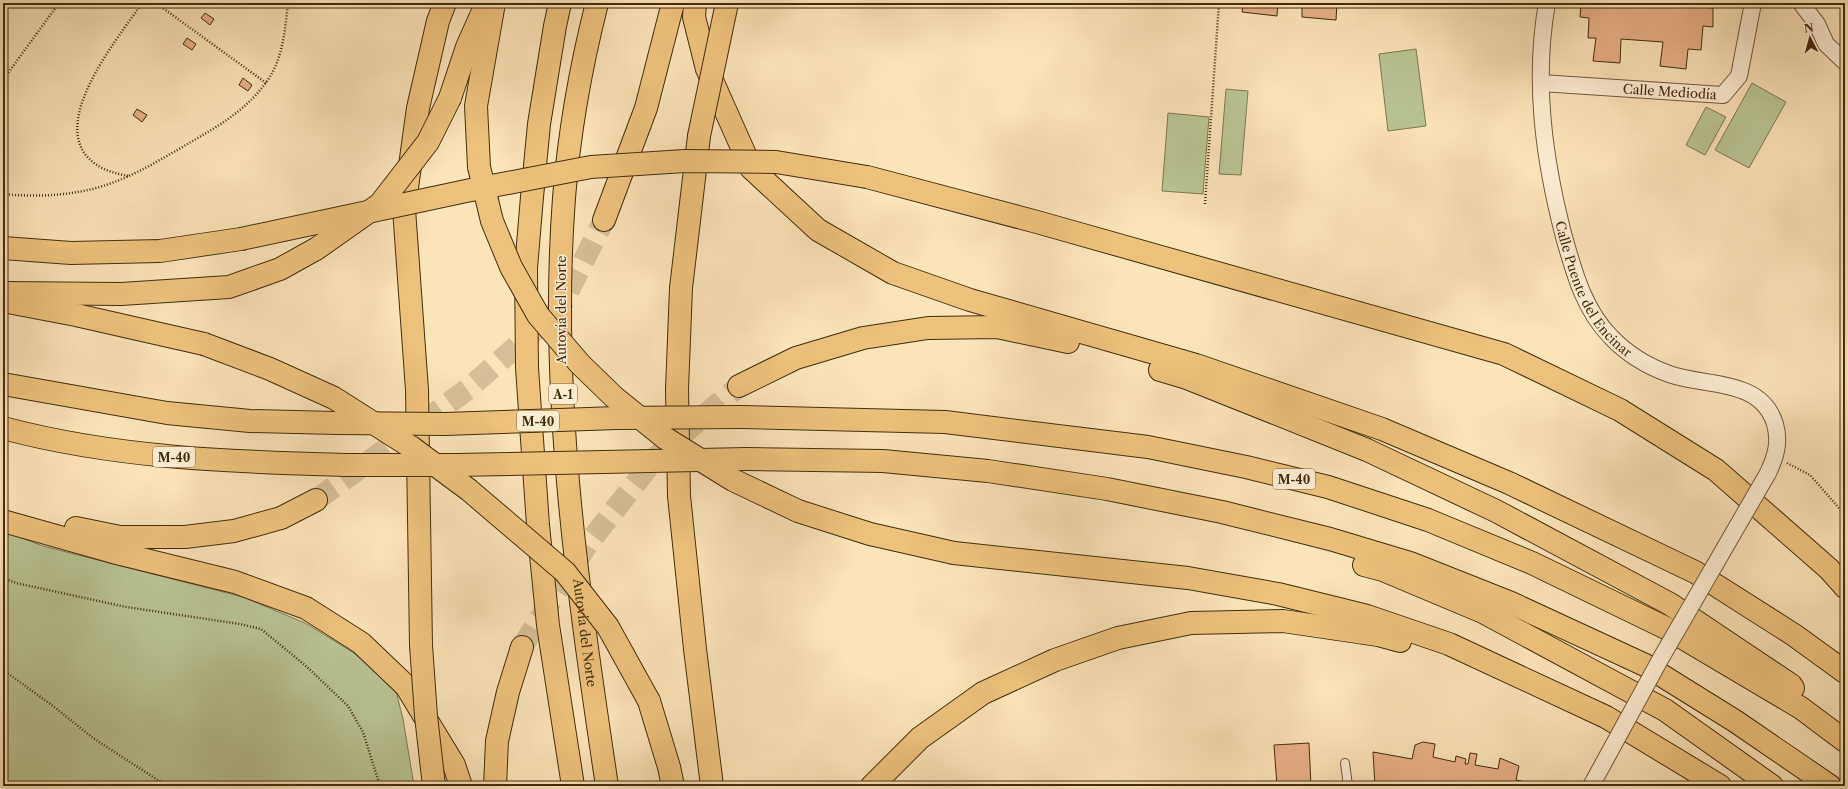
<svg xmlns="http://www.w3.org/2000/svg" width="1848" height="789" viewBox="0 0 1848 789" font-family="'Libre Caslon Text',serif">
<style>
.green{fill:#b9c593;stroke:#7e7950}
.building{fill:#e9b086;stroke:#432d0c}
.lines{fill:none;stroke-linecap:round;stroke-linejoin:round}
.motorway-tunnel{stroke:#d6bf96;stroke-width:22;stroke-dasharray:22 11;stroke-linecap:butt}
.service-casing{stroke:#715b37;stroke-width:10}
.minor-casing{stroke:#715b37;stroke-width:18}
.motorway-casing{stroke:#432d0c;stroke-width:24}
.path{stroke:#432d0c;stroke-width:2.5;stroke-dasharray:1 2;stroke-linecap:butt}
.service{stroke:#fcedd1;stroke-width:8}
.minor{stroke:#fcedd1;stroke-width:16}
.motorway{stroke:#eec27c;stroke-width:22}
.minor-bridge-casing{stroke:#715b37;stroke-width:18;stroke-linecap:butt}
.motorway-bridge-casing{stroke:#432d0c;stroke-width:24;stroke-linecap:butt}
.minor-bridge{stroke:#fcedd1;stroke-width:16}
.motorway-bridge{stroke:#eec27c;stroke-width:22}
.labels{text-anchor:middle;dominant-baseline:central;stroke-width:3;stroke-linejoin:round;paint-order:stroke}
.shield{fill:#fcedd1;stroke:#7a6747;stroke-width:1}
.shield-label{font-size:12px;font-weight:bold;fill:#432d0c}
.street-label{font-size:13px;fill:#432d0c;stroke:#fcedd1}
</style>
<rect width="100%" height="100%" fill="#fbe4b8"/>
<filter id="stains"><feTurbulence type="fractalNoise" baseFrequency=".005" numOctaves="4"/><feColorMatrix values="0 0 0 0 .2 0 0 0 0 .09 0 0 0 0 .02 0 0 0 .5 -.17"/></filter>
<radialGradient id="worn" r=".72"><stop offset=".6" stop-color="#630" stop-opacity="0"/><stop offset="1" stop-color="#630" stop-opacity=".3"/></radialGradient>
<g class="green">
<polygon points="1416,49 1426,126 1388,131 1379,54"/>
<polygon points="1752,83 1786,102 1749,168 1715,150"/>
<polygon points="1226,89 1248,91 1241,175 1219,174"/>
<polygon points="1706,107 1726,117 1705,155 1686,145"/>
<polygon points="1168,113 1209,117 1203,194 1162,191"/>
<polygon points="3,531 43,546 243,597 305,623 354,653 396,691 403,719 414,786 3,786"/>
</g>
<g class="building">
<polygon points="1243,3 1278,3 1277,16 1242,12"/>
<polygon points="1302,3 1337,3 1336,20 1302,17"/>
<polygon points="1581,3 1645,3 1713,8 1713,27 1703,26 1701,50 1688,49 1686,69 1660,66 1663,42 1621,39 1620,63 1593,61 1596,38 1588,38 1589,18 1580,17"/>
<polygon points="205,13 214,19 210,25 201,18"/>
<polygon points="187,38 196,44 192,50 183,44"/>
<polygon points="243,78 252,85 248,91 239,85"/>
<polygon points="137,109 147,115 142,122 133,115"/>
<polygon points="1423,742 1435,744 1433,757 1455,762 1456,756 1466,759 1465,764 1468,764 1470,753 1477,754 1475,765 1498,769 1500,758 1519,766 1516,780 1545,786 1375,786 1373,752 1412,759 1415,745"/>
<polygon points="1309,743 1311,786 1277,786 1274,745"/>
</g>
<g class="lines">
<g class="motorway-tunnel">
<polyline points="316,500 468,389 560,308 604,220"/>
<polyline points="522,647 587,545 657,456 739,386"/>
</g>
<defs>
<polyline id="service" points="1345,763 1348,786"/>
<g id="minor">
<path id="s1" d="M1547,3C1533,82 1544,160 1564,237C1574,272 1584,310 1611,337C1627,354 1647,366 1669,374C1705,387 1761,378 1775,424C1780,442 1776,456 1768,473"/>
<polyline points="1801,3 1817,24 1826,44 1845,62"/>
<path id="s2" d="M1541,83L1723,95L1739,76L1753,3"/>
</g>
<g id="motorway">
<polyline points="560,3 555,26 539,124 532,197 526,268 527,368 538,525 548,625 573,786"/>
<path id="s3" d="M597,3C581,66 569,134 564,198C549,395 578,592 607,786"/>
<polyline points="695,3 694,17 707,69 751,168 818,230 893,273 970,300 1196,365 1382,429 1509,483 1695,572 1794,635 1845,672"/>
<polyline points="450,98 467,47 483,11"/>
<polyline points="699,136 681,288 677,389 679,496 695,649 712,786"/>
<polyline points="479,167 476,106 494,3"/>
<polyline points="867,177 1037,222 1504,354 1620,410 1716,470 1829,569 1845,587"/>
<polyline points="604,220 646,108 673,3"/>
<polyline points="3,248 71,253 160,251 241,239"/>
<polyline points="3,293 121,294 229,287 280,269 316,249"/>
<polyline points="13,303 76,315 204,344"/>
<polyline points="1160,370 1187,378 1367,450 1496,511 1670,604 1791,685 1793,688"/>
<polyline points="3,384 167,413 250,421 336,423"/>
<polyline points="739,386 796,358 863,338 928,328 997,327 1068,342"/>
<polyline points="740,417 945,422 1148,447 1246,467 1328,487 1428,520 1532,563 1666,628 1801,708 1845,741"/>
<path d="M3,428C115,458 232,462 347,465"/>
<polyline points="746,459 883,461 988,471 1107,489 1222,512 1330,539 1410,563 1511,603 1645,665 1735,721 1830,786"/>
<polyline points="3,521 113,552 235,582 306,608 361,643 406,686 454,765 461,786"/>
<polyline points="76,528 120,537 185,537 234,531 281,518 316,500"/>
<polyline points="954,553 1188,578 1278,594 1367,616 1449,644 1606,717 1720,786"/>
<polyline points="1364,565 1383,570 1483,612 1665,710 1772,786"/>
<polyline points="421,645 417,390 404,209 418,108 438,21 445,3"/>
<polyline points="649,701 669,767 673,786"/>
<polyline points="495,786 497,741 508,692 522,647"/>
<polyline points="872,786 920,738 983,693 1055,660 1118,638 1191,623 1283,621 1378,635 1400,641"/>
</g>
</defs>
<use href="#service" class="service-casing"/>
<use href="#minor" class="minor-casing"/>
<use href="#motorway" class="motorway-casing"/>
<g class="path">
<polyline points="156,3 266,83"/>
<polyline points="3,80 59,3"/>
<path d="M128,176C119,174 110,172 102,168C37,134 118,39 142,3"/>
<path d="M3,194C35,197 66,196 96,188C126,180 153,164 179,149C211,130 245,113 267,81C283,59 285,30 288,3"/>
<polyline points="1205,204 1219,3"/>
<polyline points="1787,463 1810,475 1845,515"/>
<polyline points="3,578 16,583 126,607 240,624 261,629 306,666 348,706 363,732 380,786"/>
<polyline points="3,670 53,706 93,738 167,786"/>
</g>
<use href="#service" class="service"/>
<use href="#minor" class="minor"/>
<use href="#motorway" class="motorway"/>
<defs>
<polyline id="minor-bridge" points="1591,786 1661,658 1768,473"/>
<g id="motorway-bridge">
<polyline points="699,136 727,3"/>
<polyline points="479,167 492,221 511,267 538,315 580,364 614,397 665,438 733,480 798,511 870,534 954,553"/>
<polyline points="241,239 466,191 591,167 685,161 776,162 867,177"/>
<polyline points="316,249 380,204 428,142 450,98"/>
<polyline points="204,344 270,369 334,398 411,447 469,490 565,572 608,627 649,701"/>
<polyline points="336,423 445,424 617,418 740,417"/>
<polyline points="347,465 456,465 746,459"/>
<polyline points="421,645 426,716 434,786"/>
</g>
</defs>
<use href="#minor-bridge" class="minor-bridge-casing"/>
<use href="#motorway-bridge" class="motorway-bridge-casing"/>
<use href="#minor-bridge" class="minor-bridge"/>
<use href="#motorway-bridge" class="motorway-bridge"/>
</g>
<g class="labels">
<g class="shield">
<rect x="549" y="384" width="28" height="20" rx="3"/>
<rect x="517" y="411" width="42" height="20" rx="3"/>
<rect x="153" y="447" width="42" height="20" rx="3"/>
<rect x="1273" y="469" width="42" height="20" rx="3"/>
</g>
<g class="shield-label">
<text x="563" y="394">A-1</text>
<text x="538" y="421">M-40</text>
<text x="174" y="457">M-40</text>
<text x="1294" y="479">M-40</text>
</g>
<g class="street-label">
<text stroke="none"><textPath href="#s2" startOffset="129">Calle Mediodía</textPath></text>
<text stroke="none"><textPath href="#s1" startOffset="297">Calle Puente del Encinar</textPath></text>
<text transform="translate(561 310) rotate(-90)">Autovía del Norte</text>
<text stroke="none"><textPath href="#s3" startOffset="634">Autovía del Norte</textPath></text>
</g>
</g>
<rect width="1848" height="789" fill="none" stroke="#fbe4b8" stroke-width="16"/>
<rect x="4" y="4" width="1840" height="781" fill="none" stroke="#432d0c" stroke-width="2"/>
<rect x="8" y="8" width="1832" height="773" fill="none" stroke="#432d0c"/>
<g transform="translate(1810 38) rotate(354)" stroke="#fcedd1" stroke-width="3" paint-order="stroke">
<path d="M0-3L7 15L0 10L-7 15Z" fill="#432d0c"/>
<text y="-6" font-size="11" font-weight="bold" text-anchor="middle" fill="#432d0c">N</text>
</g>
<rect width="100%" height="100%" filter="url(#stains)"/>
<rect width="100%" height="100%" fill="url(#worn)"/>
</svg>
